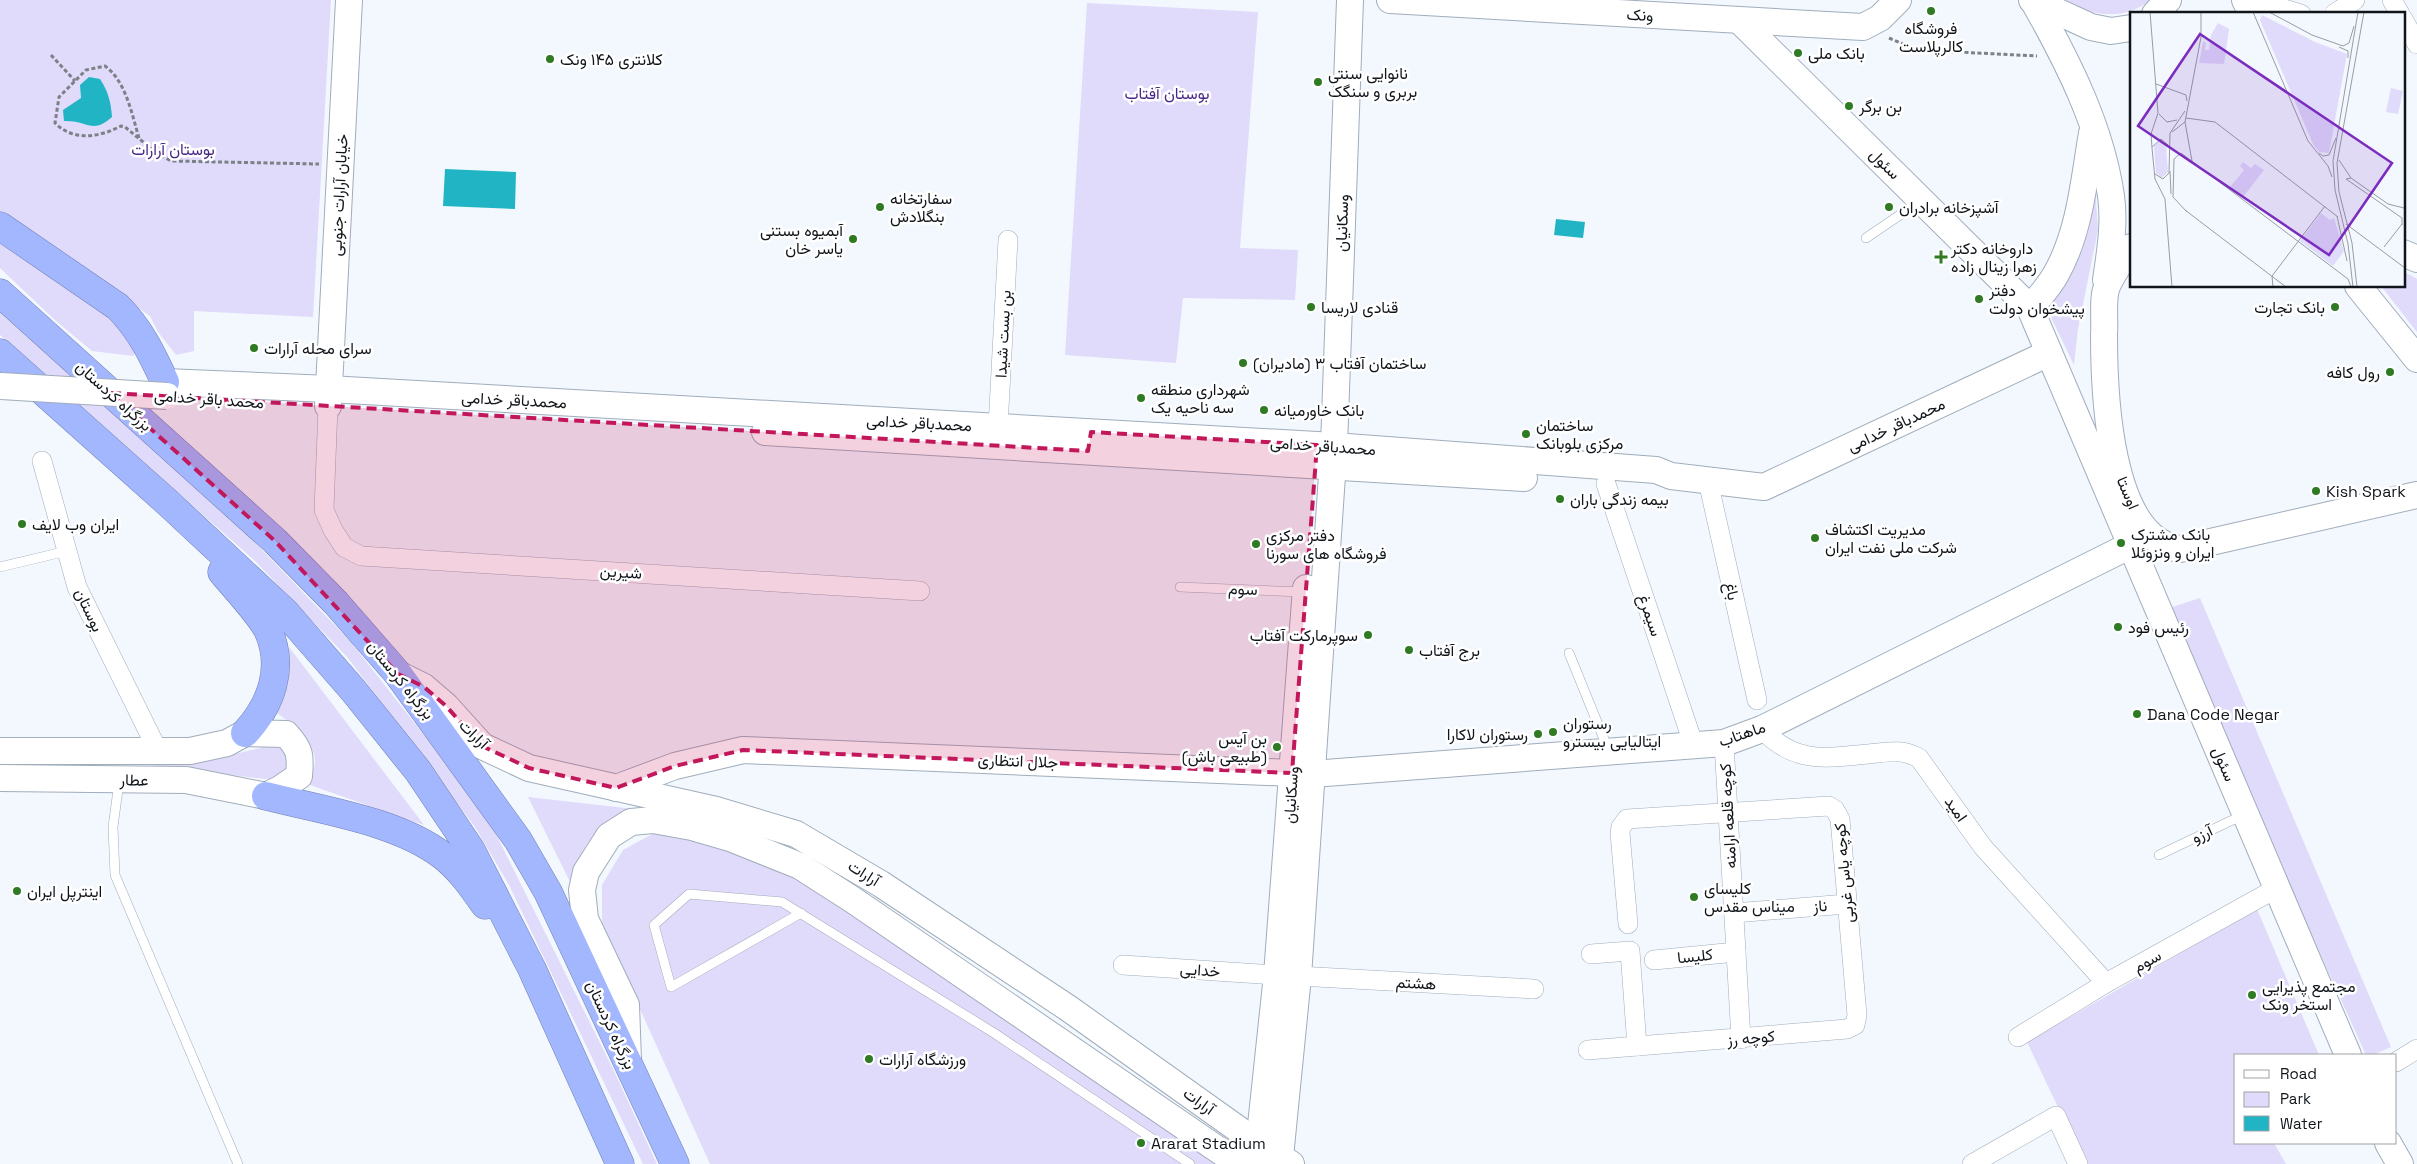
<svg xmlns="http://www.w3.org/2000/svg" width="2417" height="1164" viewBox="0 0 2417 1164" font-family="'Space Grotesk',Vazirmatn,sans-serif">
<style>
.green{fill:#e0dafb}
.water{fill:#20b4c4}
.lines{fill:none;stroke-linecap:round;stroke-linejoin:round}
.lane-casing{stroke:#a0adbb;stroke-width:10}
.street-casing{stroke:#a0adbb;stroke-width:20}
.secondary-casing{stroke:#a0adbb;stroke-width:28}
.highway-casing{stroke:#707eaf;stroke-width:29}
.path{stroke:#7b8186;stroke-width:3;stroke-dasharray:4 2.5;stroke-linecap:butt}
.lane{stroke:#fff;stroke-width:9}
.street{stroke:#fff;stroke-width:19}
.secondary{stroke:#fff;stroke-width:26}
.highway{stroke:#a3b7ff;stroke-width:28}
.secondary-bridge-casing{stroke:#a0adbb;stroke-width:28;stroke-linecap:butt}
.secondary-bridge{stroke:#fff;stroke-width:26}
.marked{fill:#c2185b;fill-opacity:0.2;stroke:#c2185b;stroke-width:4;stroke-dasharray:10 6;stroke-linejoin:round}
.poi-dot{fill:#2e7b23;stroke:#fff;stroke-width:2}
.labels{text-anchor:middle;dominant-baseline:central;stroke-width:5;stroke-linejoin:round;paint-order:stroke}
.street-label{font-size:16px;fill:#10151a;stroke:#fff}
.poi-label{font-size:16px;fill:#10151a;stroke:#fff;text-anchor:start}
.park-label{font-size:16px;fill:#482884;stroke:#fff}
.inset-road{fill:none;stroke:#989da3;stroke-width:1}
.view{fill:#7b2cbf;fill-opacity:0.15;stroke:#7b2cbf;stroke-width:2.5}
.inset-edge{fill:none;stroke:#10151a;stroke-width:2.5}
</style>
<rect width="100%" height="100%" fill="#f2f8fe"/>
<g class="green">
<polygon points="0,0 331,0 313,317 194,311 194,351 176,355 158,332 150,316 0,213"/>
<path d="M2066,0H2151C2124,20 2094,18 2066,0Z"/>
<polygon points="1087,3 1258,12 1240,248 1298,250 1295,300 1183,298 1176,363 1065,355"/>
<polygon points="2094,172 2098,230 2078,329 2074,365 2047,309 2075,268 2083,239"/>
<polygon points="0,235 135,332 140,344 133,356 92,351 56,321 0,268"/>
<polygon points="2403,271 2417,279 2417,332 2381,286 2403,286"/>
<polygon points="0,313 240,527 350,641 486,814 614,1071 657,1164 643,1164 509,885 475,827 348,658 254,560 0,335"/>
<polygon points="2200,598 2391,1047 2373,1055 2366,1055 2260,821 2169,608"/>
<path d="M289,647L424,825L307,784C310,778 315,768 315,762C316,742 291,723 277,713C289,692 290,671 289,647Z"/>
<polygon points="278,741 294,758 281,779 264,779 125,762 127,759 210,760 260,748 269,742"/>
<path d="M528,797L634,809C592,834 582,837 573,888Z"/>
<polygon points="658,831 698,834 795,873 1226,1164 710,1164 602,925 602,885 623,850"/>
<polygon points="2257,909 2319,1055 2236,1055 2236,1143 2274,1143 2286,1164 2085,1164 2027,1042"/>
</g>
<g class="water">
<path d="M89,77L100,79C108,91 111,102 112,117C92,135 88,120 64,121L63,110L81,98L80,85Z"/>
<polygon points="445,169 516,172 515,209 443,206"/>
<polygon points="1556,219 1585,222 1583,238 1554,235"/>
</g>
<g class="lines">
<defs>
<g id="lane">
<polyline points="1866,238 1919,202"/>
<polyline points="0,567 67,551"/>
<polyline points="1180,587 1303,592"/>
<polyline points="1569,653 1608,749"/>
<polyline points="119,782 113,827 115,875 238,1164"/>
<polyline points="2159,855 2243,815"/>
<polyline points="801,913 671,987 654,925 689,894 782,902 994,1033 1190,1164"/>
</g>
<g id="street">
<polyline points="2254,0 2301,14"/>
<polyline points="2392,0 2400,14"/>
<polyline points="2334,14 2355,0"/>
<polyline points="2403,19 2417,44"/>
<polyline points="328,407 324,510 333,530 344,547 361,556 920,591"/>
<polyline points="998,427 1008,240"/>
<polyline points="42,461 77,587 158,751"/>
<polyline points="1708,481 1757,700"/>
<polyline points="1606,484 1694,746"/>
<path d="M1762,729C1797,767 1831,757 1878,753C1894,751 1904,750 1919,758L1983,847L2106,983"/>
<polyline points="1724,743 1741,1039"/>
<polyline points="1734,913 1847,904"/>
<polyline points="1591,954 1630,951 1637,1046"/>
<polyline points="1654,960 1736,952"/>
<polyline points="1123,965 1277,975"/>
<polyline points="1298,976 1534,989"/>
<polyline points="2018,1037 2106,983 2277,888"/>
<polyline points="1588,1050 1847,1029 1855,1025 1857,1015 1840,819 1835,810 1829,806 1627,819 1621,827 1620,833 1628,924"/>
<polyline points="2396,1062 2417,1049"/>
<polyline points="1972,1164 2056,1116 2078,1164"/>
</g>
<g id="secondary">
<polyline points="1390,0 1863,27 1880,18 1898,0"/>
<polyline points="2032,0 2091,27 2111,31 2131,28"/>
<polyline points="2245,0 2252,14"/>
<path d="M2034,2C2068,62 2101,127 2111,196C2115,224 2110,252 2106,280"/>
<polyline points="2155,14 2168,0"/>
<polyline points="1740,21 2030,308 2348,1055"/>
<path d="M2131,247C2124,257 2106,283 2105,294C2103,307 2105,322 2104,335C2104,390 2108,539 2180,549L2417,495"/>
<polyline points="2403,253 2417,259"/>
<polyline points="2358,286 2417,359"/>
<path d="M2030,308C2039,297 2049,287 2056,274C2080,232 2084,180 2092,133"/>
<polyline points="165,382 329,389 1334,446 1656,470 1671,476 1764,487 2049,353"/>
<polyline points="328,406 349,0"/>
<polyline points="765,432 1524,478"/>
<polyline points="398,674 424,687 446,706 482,746 529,768 716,810 796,834 881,884 1068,1008 1259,1144 1291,1164"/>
<path d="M0,751H190L227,743L245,733L286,734C300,749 301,755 299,776L280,789L266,796L186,780L0,778"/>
<polyline points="1312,774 1724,743 1762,729 2131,545"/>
<polyline points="616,788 675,766 743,750 1292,773"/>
<polyline points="628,1060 626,1005 585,919 582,890 586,872 609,836 631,822 653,820 692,827 730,838 800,866 853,900 1239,1164"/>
<polyline points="2388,1143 2400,1164"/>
<polyline points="1253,1158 1259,1144 1277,975 1306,588"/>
<polyline points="1277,1164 1280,1157 1298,976 1334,446 1350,0"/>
</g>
<g id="highway">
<path d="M0,226L118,307C140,329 152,354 165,382"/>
<polyline points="0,293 275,541 336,603 398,674 518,840 548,892 675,1164"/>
<polyline points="0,353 167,502 285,612 353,690 418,771 471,850 532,969 620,1164"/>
<path d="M222,572C235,588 259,613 268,630C285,668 271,705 245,733"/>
<path d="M266,796C321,810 398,821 443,856C460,869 473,888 485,905"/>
</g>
</defs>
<use href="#lane" class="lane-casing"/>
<use href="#street" class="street-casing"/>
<use href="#secondary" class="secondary-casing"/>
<use href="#highway" class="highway-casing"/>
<g class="path">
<polyline points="1889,38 1917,50 2037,56"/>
<polyline points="51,55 75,81"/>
<path d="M139,138C132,115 126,81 105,66L86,70L59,97L55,123C74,142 100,137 121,126L125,127L154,151L171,161L319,164"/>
</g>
<use href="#lane" class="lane"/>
<use href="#street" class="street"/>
<use href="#secondary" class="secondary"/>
<use href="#highway" class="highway"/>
<defs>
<polyline id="secondary-bridge" points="1,386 167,396"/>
</defs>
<use href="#secondary-bridge" class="secondary-bridge-casing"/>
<use href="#secondary-bridge" class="secondary-bridge"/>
</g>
<path class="marked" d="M111,393L1088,451L1091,432L1317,445L1292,773L743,750L675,766L616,788L529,768L482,746L446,706L424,687L398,674L275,541Z"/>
<g class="poi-dot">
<circle cx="1931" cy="11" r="5"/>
<circle cx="1798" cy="53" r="5"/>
<circle cx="550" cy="59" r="5"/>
<circle cx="1318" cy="82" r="5"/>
<circle cx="1849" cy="106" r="5"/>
<circle cx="880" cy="207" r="5"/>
<circle cx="1889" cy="207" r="5"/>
<circle cx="853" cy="239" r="5"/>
<path d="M1938.5 249.5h5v5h5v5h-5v5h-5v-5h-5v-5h5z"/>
<circle cx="1979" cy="299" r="5"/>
<circle cx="1311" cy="307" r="5"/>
<circle cx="2335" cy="307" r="5"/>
<circle cx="254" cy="348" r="5"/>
<circle cx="1243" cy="363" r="5"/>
<circle cx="2390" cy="372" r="5"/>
<circle cx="1141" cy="398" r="5"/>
<circle cx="1264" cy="410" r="5"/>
<circle cx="1526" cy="434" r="5"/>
<circle cx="2316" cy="491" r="5"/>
<circle cx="1560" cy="499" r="5"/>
<circle cx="22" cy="524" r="5"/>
<circle cx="1815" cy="538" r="5"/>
<circle cx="2121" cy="543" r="5"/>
<circle cx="1256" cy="544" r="5"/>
<circle cx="2118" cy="627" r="5"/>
<circle cx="1368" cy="635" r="5"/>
<circle cx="1409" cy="650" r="5"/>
<circle cx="2137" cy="714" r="5"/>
<circle cx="1553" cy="732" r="5"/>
<circle cx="1538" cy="734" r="5"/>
<circle cx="1277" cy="747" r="5"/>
<circle cx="17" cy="891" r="5"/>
<circle cx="1694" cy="897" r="5"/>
<circle cx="2252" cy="995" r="5"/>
<circle cx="869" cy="1059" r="5"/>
<circle cx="1141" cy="1143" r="5"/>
</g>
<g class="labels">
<g class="street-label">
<text transform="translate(1640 15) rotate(3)">ونک</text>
<text transform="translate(1885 164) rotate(45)">سئول</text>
<text transform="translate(339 195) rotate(-87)">خیابان آرارات جنوبی</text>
<text transform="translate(1342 223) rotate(-88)">وسکانیان</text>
<text transform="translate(1003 334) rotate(-87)">بن بست شیدا</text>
<text transform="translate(114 396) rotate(42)">بزرگراه کردستان</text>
<text transform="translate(209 399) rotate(4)">محمد باقر خدامی</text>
<text transform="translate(514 400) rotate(3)">محمدباقر خدامی</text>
<text transform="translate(919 423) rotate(3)">محمدباقر خدامی</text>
<text transform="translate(1896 425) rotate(-25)">محمدباقر خدامی</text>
<text transform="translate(1323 446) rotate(4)">محمدباقر خدامی</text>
<text transform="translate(2128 493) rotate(67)">اوستا</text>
<text transform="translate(621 572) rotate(4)">شیرین</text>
<text transform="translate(1243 589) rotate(3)">سوم</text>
<text transform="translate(1732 591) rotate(77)">باغ</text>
<text transform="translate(89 610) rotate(65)">بوستان</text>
<text transform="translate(1650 615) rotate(71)">سیمرغ</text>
<text transform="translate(401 680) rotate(51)">بزرگراه کردستان</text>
<text transform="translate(474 734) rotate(44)">آرارات</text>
<text transform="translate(1742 734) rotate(-19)">ماهتاب</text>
<text transform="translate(1018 761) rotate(2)">جلال انتظاری</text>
<text transform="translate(2224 764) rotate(67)">سئول</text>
<text transform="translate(134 780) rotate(1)">عطار</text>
<text transform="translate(1291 795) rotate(-86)">وسکانیان</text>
<text transform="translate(1956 809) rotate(55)">امید</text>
<text transform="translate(1728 816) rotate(-93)">کوچه قلعه ارامنه</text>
<text transform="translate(2202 834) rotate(-25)">آرزو</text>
<text transform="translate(864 873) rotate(32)">آرارات</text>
<text transform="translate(1844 873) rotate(-95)">کوچه یاس غربی</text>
<text transform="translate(1820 906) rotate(-4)">ناز</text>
<text transform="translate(1695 956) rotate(-6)">کلیسا</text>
<text transform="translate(2147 961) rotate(-29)">سوم</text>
<text transform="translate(1200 970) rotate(4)">خدایی</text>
<text transform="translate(1416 983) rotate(3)">هشتم</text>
<text transform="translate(611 1025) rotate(65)">بزرگراه کردستان</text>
<text transform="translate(1751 1038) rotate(-5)">کوچه رز</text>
<text transform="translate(1199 1101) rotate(36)">آرارات</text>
</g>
<g class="poi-label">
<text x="1931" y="28" text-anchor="middle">فروشگاه<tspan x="1931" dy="18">کالرپلاست</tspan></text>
<text x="1808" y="53">بانک ملی</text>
<text x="560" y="59">کلانتری ۱۴۵ ونک</text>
<text x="1328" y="73">نانوایی سنتی<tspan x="1328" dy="18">بربری و سنگک</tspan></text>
<text x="1859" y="106">بن برگر</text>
<text x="890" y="198">سفارتخانه<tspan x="890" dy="18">بنگلادش</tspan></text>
<text x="1899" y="207">آشپزخانه برادران</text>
<text x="843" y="230" text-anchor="end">آبمیوه بستنی<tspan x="843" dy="18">یاسر خان</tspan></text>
<text x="1951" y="248">داروخانه دکتر<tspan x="1951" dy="18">زهرا زینال زاده</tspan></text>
<text x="1989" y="290">دفتر<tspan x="1989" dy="18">پیشخوان دولت</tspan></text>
<text x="1321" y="307">قنادی لاریسا</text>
<text x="2325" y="307" text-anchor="end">بانک تجارت</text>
<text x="264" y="348">سرای محله آرارات</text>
<text x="1253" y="363">ساختمان آفتاب ۳ (مادیران)</text>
<text x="2380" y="372" text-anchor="end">رول کافه</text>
<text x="1151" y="389">شهرداری منطقه<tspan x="1151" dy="18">سه ناحیه یک</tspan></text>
<text x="1274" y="410">بانک خاورمیانه</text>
<text x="1536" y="425">ساختمان<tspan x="1536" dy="18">مرکزی بلوبانک</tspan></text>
<text x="2326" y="491">Kish Spark</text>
<text x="1570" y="499">بیمه زندگی باران</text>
<text x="32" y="524">ایران وب لایف</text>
<text x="1825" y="529">مدیریت اکتشاف<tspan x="1825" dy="18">شرکت ملی نفت ایران</tspan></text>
<text x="2131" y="534">بانک مشترک<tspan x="2131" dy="18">ایران و ونزوئلا</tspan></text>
<text x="1266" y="535">دفتر مرکزی<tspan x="1266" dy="18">فروشگاه های سورنا</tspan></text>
<text x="2128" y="627">رئیس فود</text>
<text x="1358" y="635" text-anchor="end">سوپرمارکت آفتاب</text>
<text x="1419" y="650">برج آفتاب</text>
<text x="2147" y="714">Dana Code Negar</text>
<text x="1563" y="723">رستوران<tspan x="1563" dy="18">ایتالیایی بیسترو</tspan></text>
<text x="1528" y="734" text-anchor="end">رستوران لاکارا</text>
<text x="1267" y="738" text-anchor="end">بن آیس<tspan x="1267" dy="18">(طبیعی باش)</tspan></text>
<text x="1704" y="888">کلیسای<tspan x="1704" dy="18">میناس مقدس</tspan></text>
<text x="27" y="891">اینترپل ایران</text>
<text x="2262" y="986">مجتمع پذیرایی<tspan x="2262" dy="18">استخر ونک</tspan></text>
<text x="879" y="1059">ورزشگاه آرارات</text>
<text x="1151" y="1143">Ararat Stadium</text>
</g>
<g class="park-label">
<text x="1167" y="93">بوستان آفتاب</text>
<text x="173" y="149">بوستان آرارات</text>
</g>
</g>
<g transform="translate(2130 12)">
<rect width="275" height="275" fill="#f2f8fe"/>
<path d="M132,3L185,30L217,42L199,141L189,140L183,132L130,8ZM88,11L99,17L94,52L69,51L73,30H76L75,38H79L81,23ZM261,76L273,79L268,102L256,100ZM31,128L36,134L38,160L32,166L26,161L24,134ZM113,150L121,156L125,152L134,158L113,185L100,175L114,158L110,154ZM191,201L200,208L204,206L214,239L203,254L170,229Z" fill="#e0dafb"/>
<path class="inset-road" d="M20,0L28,101L21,122L22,136L25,167L35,187L42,275M123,0L178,129L198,154L202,165M139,0L182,23L213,34L219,31L224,14M209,35L218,39V46M26,72L56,83L57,89M29,102L37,110L47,108M56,106L85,110L208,205M42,120L55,110M22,135L31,127L38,133M189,141L193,144L199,143L206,126M209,148L221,166M62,149L55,110L71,25V0M40,159L41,182M25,162L33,167L39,161L40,121L55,99M55,198L156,275M57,200L43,185L44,147L51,141L218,267L221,275M207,204L217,249M216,212L275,256M272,213V206L216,167L221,166L258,192L274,196M254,235L272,212M143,275L142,264L195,194M223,275L218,232L205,178L203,149L228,0M227,275L222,231L209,180L207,151L234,0"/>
<path class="view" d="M70,22L262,151L199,243L8,114Z"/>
<rect width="275" height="275" class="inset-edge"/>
</g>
<rect x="2234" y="1054" width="162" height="90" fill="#ffffff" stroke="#9fa1a3"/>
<rect x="2244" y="1070" width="25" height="8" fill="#ffffff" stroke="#9fa1a3"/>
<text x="2280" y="1079" font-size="15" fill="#10151a">Road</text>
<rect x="2244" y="1092" width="25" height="15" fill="#e0dafb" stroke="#9fa1a3"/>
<text x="2280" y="1104" font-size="15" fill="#10151a">Park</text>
<rect x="2244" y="1116" width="25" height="15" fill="#20b4c4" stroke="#9fa1a3"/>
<text x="2280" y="1129" font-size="15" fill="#10151a">Water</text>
</svg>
